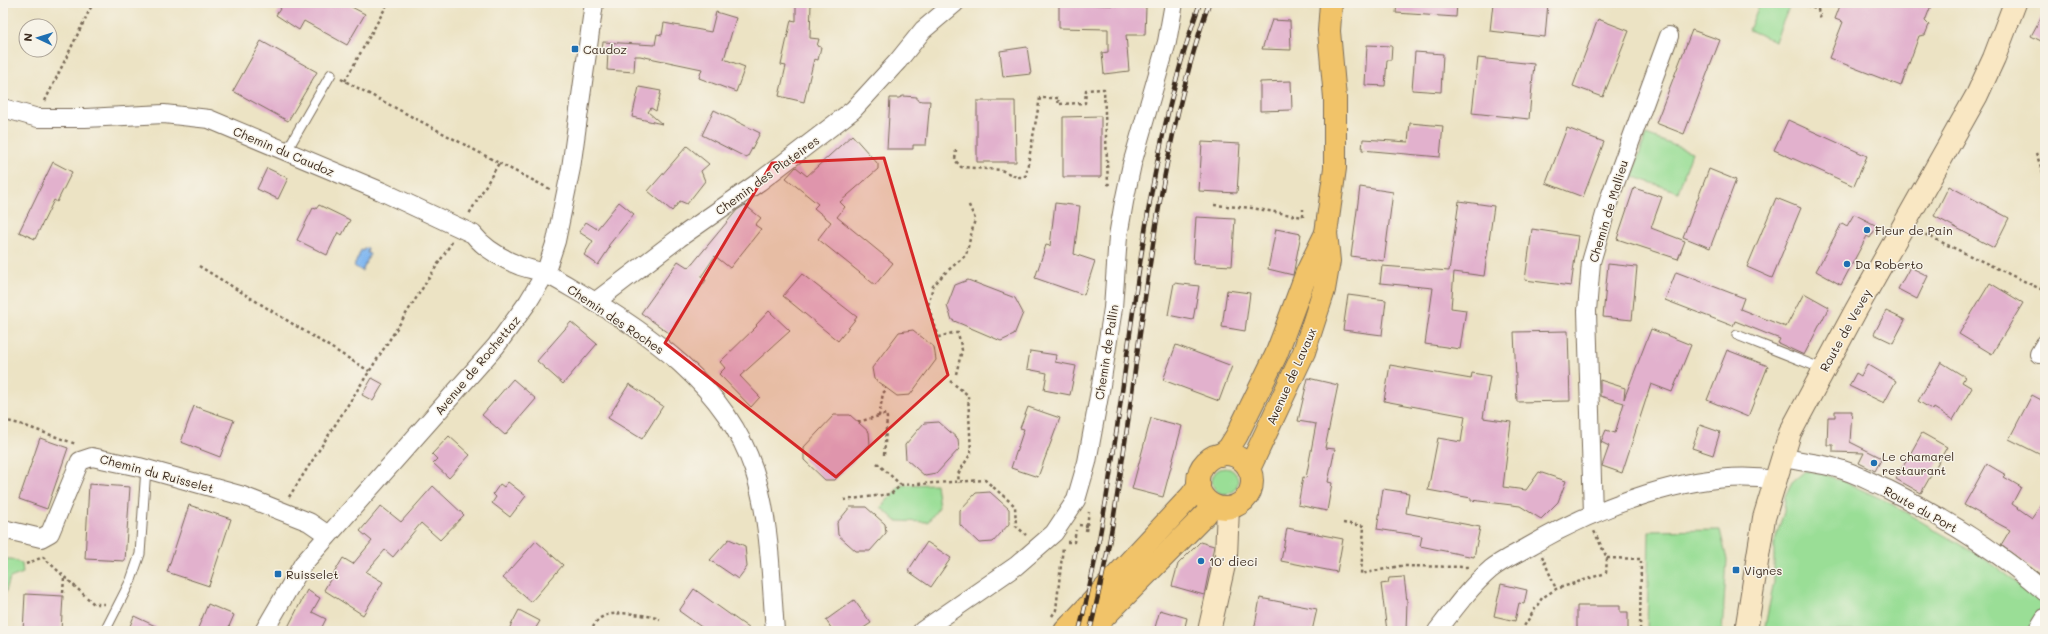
<svg xmlns="http://www.w3.org/2000/svg" width="2048" height="634" viewBox="0 0 2048 634" font-family="Mali,sans-serif">
<style>
.green{fill:#9ade96;stroke:#6a845a}
.water{fill:#81b7f0;stroke:#5e7087}
.building{fill:#e2b1cd}
.lines{fill:none;stroke-linecap:round;stroke-linejoin:round}
.lane-casing{stroke:#796b58;stroke-width:11}
.street-casing{stroke:#796b58;stroke-width:20}
.secondary-casing{stroke:#796b58;stroke-width:24}
.primary-casing{stroke:#796b58;stroke-width:24}
.path{stroke:#796b58;stroke-width:2.5;stroke-dasharray:3 3;stroke-linecap:butt}
.lane{stroke:#fff;stroke-width:9}
.street{stroke:#fff;stroke-width:18}
.secondary{stroke:#f9e7c3;stroke-width:22}
.primary{stroke:#f1c369;stroke-width:22}
.rail-casing{stroke:#3b2a1e;stroke-width:4.5}
.rail{stroke:#f7f3e8;stroke-width:3;stroke-dasharray:9;stroke-linecap:butt}
.marked{fill:#d62828;fill-opacity:0.2;stroke:#d62828;stroke-width:3;stroke-linejoin:round}
.poi-dot{fill:#1f6fb2;stroke:#f7f3e8;stroke-width:1.5}
.labels{text-anchor:middle;dominant-baseline:central;stroke-width:3;stroke-linejoin:round;paint-order:stroke}
.poi-label{font-size:12px;fill:#3b2a1e;stroke:#f7f3e8;text-anchor:start}
.street-label{font-size:12px;fill:#3b2a1e;stroke:#f7f3e8}
</style>
<rect width="100%" height="100%" fill="#f7f3e8"/>
<filter id="ink" filterUnits="userSpaceOnUse"><feTurbulence type="fractalNoise" baseFrequency=".025" numOctaves="2"/><feDisplacementMap in="SourceGraphic" scale="8" xChannelSelector="R" yChannelSelector="G"/><feConvolveMatrix kernelMatrix="1 2 1 2 8 2 1 2 1" color-interpolation-filters="sRGB"/></filter>
<filter id="wash" filterUnits="userSpaceOnUse"><feTurbulence type="fractalNoise" baseFrequency=".012" numOctaves="4" result="noise"/><feDisplacementMap in="SourceGraphic" scale="16" xChannelSelector="R" yChannelSelector="G"/><feGaussianBlur stdDeviation="0.9" result="paint"/><feColorMatrix in="noise" values="0 0 0 0 0 0 0 0 0 0 0 0 0 0 0 0 0 1.4 0 .05"/><feComposite in="paint" operator="in"/></filter>
<g filter="url(#wash)">
<rect width="100%" height="100%" fill="#ece3c4"/>
<g class="green">
<polygon points="1760,3 1786,3 1790,5 1775,41 1749,30"/>
<polygon points="1646,135 1692,152 1678,192 1632,176"/>
<circle cx="1225" cy="481" r="13"/>
<polygon points="1805,471 1820,473 1843,481 1888,502 1986,560 2045,604 2030,631 1764,631 1774,582 1774,543 1784,512 1785,496 1792,482"/>
<polygon points="936,484 939,507 928,522 896,521 881,507 901,485"/>
<polygon points="1720,530 1727,560 1722,631 1647,631 1649,531"/>
<polygon points="3,559 12,559 22,564 23,573 10,578 5,594 3,593"/>
</g>
<polygon class="water" points="365,248 368,249 367,253 370,254 362,271 354,266 361,250 363,251"/>
<g id="blocks">
<g class="building">
<polygon points="284,3 344,3 365,14 347,45 304,21 299,30 276,15"/>
<polygon points="796,3 811,3 810,38 819,39 817,46 821,47 818,60 814,59 804,102 779,96 786,66 781,65 791,20 796,21"/>
<polygon points="1059,3 1146,7 1145,35 1126,35 1129,71 1104,74 1102,53 1108,52 1108,29 1059,28"/>
<polygon points="1397,3 1457,3 1456,17 1396,13"/>
<polygon points="1493,3 1548,3 1545,37 1490,31"/>
<polygon points="1841,3 1932,3 1925,21 1929,25 1925,35 1919,36 1901,86 1829,58 1843,22 1835,19"/>
<polygon points="2045,10 2045,43 2031,36"/>
<polygon points="716,12 736,18 724,59 745,67 736,92 699,78 702,69 640,56 635,56 634,72 607,70 608,51 602,50 603,42 655,45 657,34 662,35 664,23 711,32"/>
<polygon points="1598,19 1629,31 1603,97 1573,86"/>
<polygon points="1272,20 1290,21 1291,50 1262,49"/>
<polygon points="1692,30 1720,40 1684,134 1656,123"/>
<polygon points="261,41 317,72 288,121 233,91"/>
<polygon points="1367,45 1392,46 1391,60 1387,60 1385,86 1365,85"/>
<polygon points="1027,47 1031,74 1003,77 1000,51"/>
<polygon points="1415,52 1443,54 1441,92 1412,90"/>
<polygon points="1478,58 1534,64 1529,119 1472,113"/>
<polygon points="1291,81 1292,110 1260,111 1260,82"/>
<polygon points="639,87 661,91 656,111 651,108 648,112 662,124 632,117"/>
<polygon points="903,96 917,97 917,100 923,101 930,101 926,145 913,145 913,149 887,149 890,98 899,98"/>
<polygon points="977,101 1015,101 1016,162 977,162"/>
<polygon points="714,110 760,133 747,158 702,135"/>
<polygon points="1101,116 1101,177 1063,177 1063,117"/>
<polygon points="1788,120 1867,156 1854,186 1774,150"/>
<polygon points="1410,123 1443,126 1440,157 1362,150 1363,139 1408,142"/>
<polygon points="1567,128 1604,142 1583,197 1546,183"/>
<polygon points="852,135 878,164 878,169 840,202 845,207 837,217 893,263 875,285 818,239 831,222 814,208 818,204 786,178 796,167 807,176"/>
<polygon points="1202,142 1240,144 1237,193 1199,191"/>
<polygon points="687,146 709,164 701,171 705,181 687,204 680,201 672,211 648,191"/>
<polygon points="53,162 72,172 57,202 54,200 35,239 19,232"/>
<polygon points="267,168 288,178 278,199 257,189"/>
<polygon points="1709,169 1736,180 1710,248 1683,237"/>
<polygon points="1949,186 2009,218 1994,248 1934,216"/>
<polygon points="1360,187 1393,192 1384,261 1351,256"/>
<polygon points="1634,188 1662,197 1651,228 1685,241 1678,259 1617,239"/>
<polygon points="1776,198 1801,208 1772,278 1747,267"/>
<polygon points="1459,201 1494,206 1484,276 1454,272 1451,308 1466,310 1460,349 1425,344 1433,288 1380,283 1382,266 1449,271"/>
<polygon points="619,202 634,214 608,246 610,247 598,265 584,255 593,241 579,232 586,222 597,229"/>
<polygon points="1055,203 1080,206 1074,254 1095,261 1084,295 1035,278 1046,245 1050,246"/>
<polygon points="319,205 350,220 342,235 338,232 327,255 297,240 313,208 316,209"/>
<polygon points="745,205 761,218 755,225 761,229 730,268 715,256 701,277 706,280 669,333 641,313 678,261 689,268 737,210"/>
<polygon points="1854,214 1877,226 1870,238 1867,236 1841,285 1816,271 1842,223 1847,226"/>
<polygon points="1196,217 1235,219 1232,266 1193,264"/>
<polygon points="1276,229 1301,234 1293,275 1268,269"/>
<polygon points="1532,229 1578,236 1571,286 1525,280"/>
<polygon points="1608,264 1637,267 1632,320 1603,317"/>
<polygon points="1910,267 1928,276 1917,299 1898,289"/>
<polygon points="1676,272 1744,298 1740,309 1786,327 1804,293 1829,307 1804,355 1778,343 1780,339 1735,321 1733,326 1665,300"/>
<polygon points="802,274 857,317 838,341 783,296"/>
<polygon points="968,280 1015,298 1023,313 1014,335 1001,341 952,320 947,306 955,285"/>
<polygon points="1174,283 1199,286 1193,320 1168,315"/>
<polygon points="1990,283 2023,303 1992,354 1959,334"/>
<polygon points="1227,290 1250,293 1245,331 1222,327"/>
<polygon points="1348,295 1386,300 1382,335 1343,330"/>
<polygon points="769,311 790,331 740,376 760,397 751,407 719,374 725,368 720,362 757,326 756,325"/>
<polygon points="1886,311 1905,320 1893,343 1874,334"/>
<polygon points="571,322 597,344 563,384 537,361"/>
<polygon points="1651,329 1691,345 1672,392 1651,384 1622,473 1602,466 1609,446 1601,442 1606,430 1615,433 1624,403 1600,396 1600,380 1625,388 1624,399"/>
<polygon points="913,330 934,347 936,360 910,395 897,396 874,379 872,368 899,332"/>
<polygon points="1568,331 1570,401 1517,402 1514,332"/>
<polygon points="1176,345 1232,366 1219,401 1163,380"/>
<polygon points="1727,350 1768,366 1748,417 1707,400"/>
<polygon points="1030,351 1056,355 1055,362 1076,366 1070,395 1044,390 1047,373 1027,369"/>
<polygon points="1941,362 1965,377 1962,382 1972,388 1953,420 1934,408 1933,410 1918,401"/>
<polygon points="1867,364 1896,381 1884,403 1849,386 1856,373 1861,376"/>
<polygon points="1390,365 1471,379 1472,373 1490,376 1483,418 1511,422 1503,487 1526,490 1539,472 1566,481 1558,502 1541,519 1520,506 1471,500 1471,498 1428,490 1438,438 1461,442 1465,416 1384,401"/>
<polygon points="372,378 383,384 373,401 362,395"/>
<polygon points="1308,378 1338,385 1325,448 1335,449 1328,482 1332,483 1327,511 1298,505 1303,477 1306,478 1316,424 1298,421"/>
<polygon points="513,379 536,399 505,435 482,415"/>
<polygon points="629,384 663,406 642,439 608,418"/>
<polygon points="2032,395 2045,402 2045,457 2009,439"/>
<polygon points="194,406 234,420 220,457 181,442"/>
<polygon points="1028,407 1060,418 1038,477 1011,468 1024,429 1020,428"/>
<polygon points="1835,411 1852,411 1850,442 1882,458 1875,471 1859,463 1864,453 1833,452 1833,445 1827,445 1828,417 1835,417"/>
<polygon points="834,415 850,415 869,432 870,444 835,480 825,480 804,460 804,447"/>
<polygon points="1151,418 1182,426 1163,497 1132,489"/>
<polygon points="939,422 958,439 959,449 936,474 925,476 906,459 905,445 924,423"/>
<polygon points="1700,425 1720,432 1713,455 1692,448"/>
<polygon points="1922,433 1947,447 1921,493 1896,479"/>
<polygon points="449,436 470,455 449,478 433,463 437,459 432,454"/>
<polygon points="40,438 68,448 47,509 19,499"/>
<polygon points="1987,464 2006,475 2004,477 2021,487 2012,504 2032,518 2045,499 2045,578 2001,545 2010,530 1964,505"/>
<polygon points="508,482 526,496 510,517 492,503 496,497 493,494 500,484 504,487"/>
<polygon points="89,484 130,487 125,561 85,559"/>
<polygon points="433,486 464,515 440,540 421,523 393,557 385,550 366,572 383,582 363,615 324,590 343,558 353,564 372,541 360,531 381,506 401,522"/>
<polygon points="1383,489 1409,493 1406,513 1480,527 1474,557 1420,546 1422,536 1377,529"/>
<polygon points="990,492 1009,509 1009,524 993,542 979,543 960,525 960,510 976,493"/>
<polygon points="189,505 231,519 209,586 167,572"/>
<polygon points="850,507 866,507 885,524 886,533 870,551 856,551 838,535 837,523"/>
<polygon points="1287,528 1343,539 1337,572 1281,561"/>
<polygon points="729,539 745,546 747,567 738,579 710,560"/>
<polygon points="536,541 563,565 531,602 503,578"/>
<polygon points="927,542 951,558 931,587 908,571"/>
<polygon points="1200,542 1214,546 1204,595 1172,586 1178,564"/>
<polygon points="1404,577 1407,601 1406,631 1387,631 1381,584 1388,583 1389,578"/>
<polygon points="1501,584 1527,590 1524,604 1519,603 1515,621 1494,616"/>
<polygon points="694,589 753,631 707,631 679,611"/>
<polygon points="307,590 320,598 312,612 326,619 320,631 295,631 288,627"/>
<polygon points="25,594 63,596 61,631 23,631"/>
<polygon points="1260,598 1317,609 1312,631 1254,631"/>
<polygon points="854,600 871,623 859,631 833,631 826,620"/>
<polygon points="208,604 234,615 227,631 204,631 198,628"/>
<polygon points="1577,606 1620,606 1620,612 1628,612 1628,631 1577,631"/>
<polygon points="519,610 540,621 534,631 508,631"/>
<polygon points="1160,610 1187,618 1184,631 1154,631"/>
<polygon points="134,616 166,631 128,631"/>
</g>
</g>
</g>
<g filter="url(#ink)">
<use href="#blocks" fill-opacity="0" stroke="#796b58" stroke-width="1"/>
<g class="lines">
<defs>
<g id="lane">
<polyline points="286,152 331,74"/>
<polyline points="1737,335 1823,369"/>
<polyline points="105,631 131,580 140,554 146,468"/>
</g>
<g id="street">
<path d="M3,108L38,118H85L164,114L209,119L383,192L473,234C484,248 503,259 520,266C528,269 537,270 546,274C555,278 565,284 575,290C648,332 726,386 754,470C770,518 771,580 775,631"/>
<polyline points="595,302 679,238 759,182 853,110 898,61 923,30 955,3"/>
<polyline points="2039,354 2045,344"/>
<path d="M1782,457C1800,462 1819,463 1836,468C1854,472 1870,482 1887,489C1943,517 1998,551 2045,592"/>
<polyline points="1593,514 1587,311 1591,262 1610,197 1669,36"/>
<polyline points="3,529 41,538 50,533 80,461 92,457 139,467 243,496 309,522 328,535"/>
<polyline points="264,631 303,564 496,346 528,302 545,274 556,241 571,168 594,3"/>
<polyline points="922,631 1016,566 1054,533 1076,500 1087,462 1101,385 1113,308 1118,236 1124,202 1132,164 1167,42 1174,3"/>
<path d="M1437,631C1454,609 1470,587 1491,569C1502,560 1516,554 1528,547C1595,508 1696,467 1775,480"/>
<polyline points="2037,631 2045,618"/>
</g>
<g id="secondary">
<polyline points="1209,631 1226,556 1228,508"/>
<polyline points="1746,631 1764,518 1790,433 1856,310 1977,95 1994,58 2015,3"/>
</g>
<g id="primary">
<circle cx="1225" cy="481" r="27"/>
<polyline points="1221,455 1229,448 1237,435 1276,355 1307,272 1326,233"/>
<polyline points="1249,469 1304,352 1324,290 1329,261 1326,233 1335,168 1335,98 1329,31 1331,3"/>
<polyline points="1065,631 1191,496 1199,485"/>
<polyline points="1090,631 1206,514 1212,505"/>
</g>
</defs>
<use href="#lane" class="lane-casing"/>
<use href="#street" class="street-casing"/>
<use href="#secondary" class="secondary-casing"/>
<use href="#primary" class="primary-casing"/>
<g class="path">
<polyline points="1801,3 1818,10"/>
<polyline points="1820,3 1818,10 1821,19"/>
<polyline points="341,79 499,163 469,214"/>
<polyline points="345,81 388,3"/>
<polyline points="45,101 93,3"/>
<polyline points="956,150 955,160 961,167 1001,170 1017,177 1024,177 1026,175 1040,98 1059,98 1058,104 1085,103 1086,90 1104,89 1108,184 1112,185"/>
<polyline points="2036,153 2045,178"/>
<polyline points="499,163 550,189"/>
<polyline points="1214,205 1252,208 1303,217 1303,209"/>
<polyline points="1920,232 2045,291"/>
<polyline points="199,266 369,371"/>
<polyline points="956,374 962,350 958,333 952,333 939,337 928,306 933,286 945,273 966,255 975,219 968,203"/>
<polyline points="950,381 968,395 971,453 958,474 959,483"/>
<polyline points="3,420 20,424 76,444"/>
<polyline points="858,422 879,416"/>
<polyline points="884,455 887,418 886,414 879,416 883,393 887,389"/>
<polyline points="877,463 901,485"/>
<polyline points="289,497 452,242"/>
<polyline points="844,500 891,494 901,485 985,480 1015,506 1016,526 1026,535"/>
<polyline points="1343,523 1364,526 1361,574 1400,566 1469,567"/>
<polyline points="1079,525 1087,526"/>
<polyline points="1086,531 1089,512"/>
<polyline points="1067,542 1074,542 1076,530"/>
<polyline points="1542,556 1556,589"/>
<polyline points="1607,558 1641,559 1640,631"/>
<polyline points="26,564 43,557 94,604 105,604"/>
<polyline points="63,593 64,577"/>
<polyline points="1052,616 1056,610 1063,547"/>
<polyline points="570,628 585,631"/>
<path d="M589,631H591C593,627 595,623 598,620C609,608 647,615 660,619"/>
<polyline points="1521,631 1542,598 1556,589 1606,573 1607,558 1594,531"/>
</g>
<use href="#lane" class="lane"/>
<use href="#street" class="street"/>
<use href="#secondary" class="secondary"/>
<use href="#primary" class="primary"/>
<defs>
<g id="rail">
<path d="M1079,631C1132,425 1128,205 1200,3"/>
<path d="M1090,631C1098,597 1106,562 1112,527C1142,352 1151,172 1209,3"/>
</g>
</defs>
<use href="#rail" class="rail-casing"/>
<use href="#rail" class="rail"/>
</g>
</g>
<path class="marked" d="M884,158L948,375L836,477L665,343L772,163Z"/>
<g class="poi-dot">
<rect x="571" y="45" width="8" height="8" rx="2"/>
<circle cx="1867" cy="230" r="4"/>
<circle cx="1847" cy="264" r="4"/>
<circle cx="1874" cy="463" r="4"/>
<circle cx="1201" cy="561" r="4"/>
<rect x="1732" y="566" width="8" height="8" rx="2"/>
<rect x="274" y="570" width="8" height="8" rx="2"/>
</g>
<g class="labels">
<g class="poi-label">
<text x="583" y="49">Caudoz</text>
<text x="1875" y="230">Fleur de Pain</text>
<text x="1855" y="264">Da Roberto</text>
<text x="1882" y="456">Le chamarel<tspan x="1882" dy="14">restaurant</tspan></text>
<text x="1209" y="561">10' dieci</text>
<text x="1744" y="570">Vignes</text>
<text x="286" y="574">Ruisselet</text>
</g>
<g class="street-label">
<text transform="translate(284 151) rotate(23)">Chemin du Caudoz</text>
<text transform="translate(767 175) rotate(-36)">Chemin des Plateires</text>
<text transform="translate(1608 211) rotate(-73)">Chemin de Mallieu</text>
<text transform="translate(616 319) rotate(34)">Chemin des Roches</text>
<text transform="translate(1845 330) rotate(-61)">Route de Vevey</text>
<text transform="translate(1106 352) rotate(-81)">Chemin de Pallin</text>
<text transform="translate(477 365) rotate(-50)">Avenue de Rochettaz</text>
<text transform="translate(1291 376) rotate(-66)">Avenue de Lavaux</text>
<text transform="translate(157 473) rotate(15)">Chemin du Ruisselet</text>
<text transform="translate(1921 509) rotate(29)">Route du Port</text>
</g>
</g>
<rect width="2048" height="634" fill="none" stroke="#f7f3e8" stroke-width="16"/>
<g transform="translate(38 38) rotate(274)"><circle r="19" fill="#f7f3e8" stroke="#aca397"/>
<path d="M0-3L7 15L0 10L-7 15Z" fill="#1f6fb2"/>
<text y="-6" font-size="11" font-weight="bold" text-anchor="middle" fill="#3b2a1e">N</text>
</g>
</svg>
